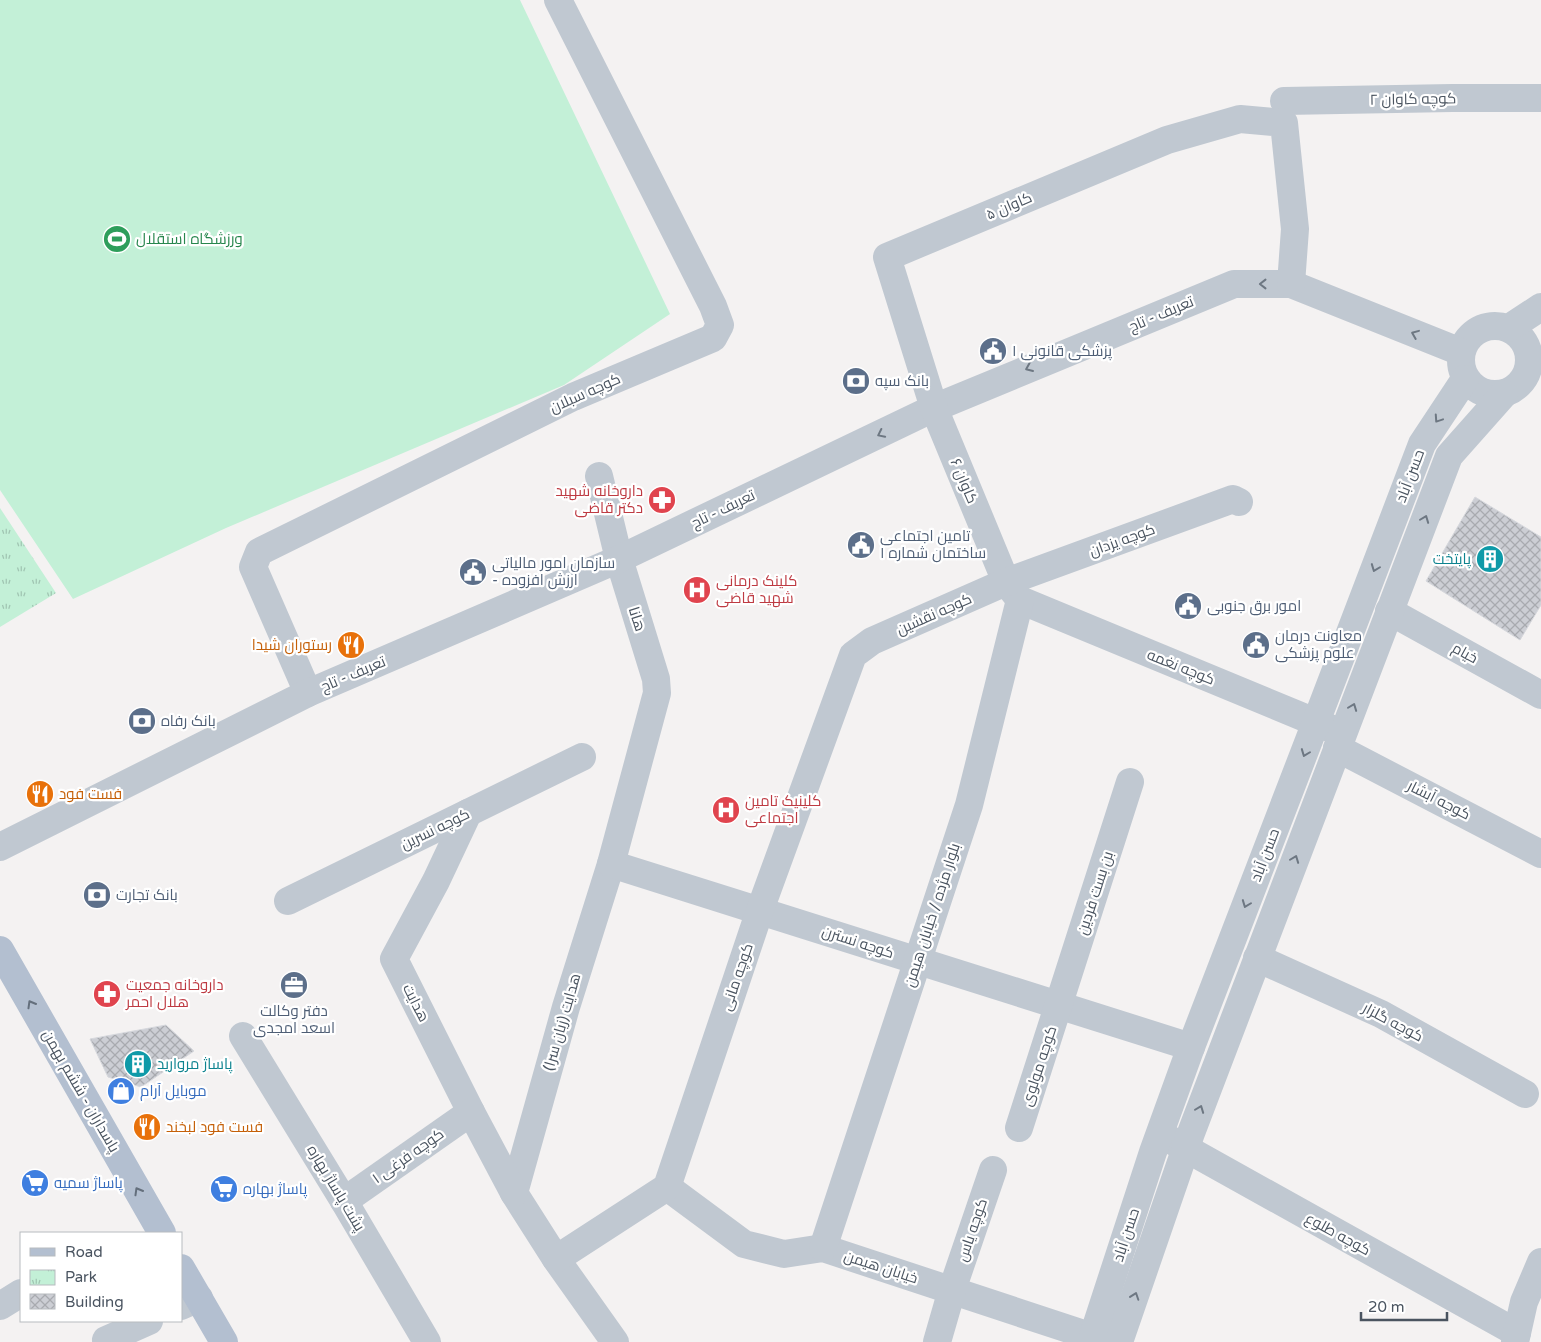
<svg xmlns="http://www.w3.org/2000/svg" width="1541" height="1342" viewBox="0 0 1541 1342" font-family="'Varela Round',Cairo,sans-serif">
<style>
.grass{fill:#c3f0d7}
.park{fill:url(#park-tufts)}
.building{fill:url(#building-cross-hatch);stroke:#d6d8dd}
.lines{fill:none;stroke-linecap:round;stroke-linejoin:round}
.minor{stroke:#c0c8d1;stroke-width:28}
.major{stroke:#b3bfd0;stroke-width:28}
.oneway{stroke:#6d7782}
.oneway2{stroke:#646f7c}
.labels{text-anchor:middle;dominant-baseline:central;stroke-width:4.5;stroke-linejoin:round;paint-order:stroke}
.street-label{font-size:15px;fill:#4a5460;stroke:#fff}
.leisure-label{font-size:15px;fill:#27864d;stroke:#fff;text-anchor:start}
.service-label{font-size:15px;fill:#4e5e75;stroke:#fff;text-anchor:start}
.health-label{font-size:15px;fill:#be3a42;stroke:#fff;text-anchor:start}
.culture-label{font-size:15px;fill:#0d838f;stroke:#fff;text-anchor:end}
.food-label{font-size:15px;fill:#c56008;stroke:#fff;text-anchor:start}
.shop-label{font-size:15px;fill:#366cbe;stroke:#fff;text-anchor:start}
</style>
<defs>
<pattern id="park-tufts" width="24" height="20" patternUnits="userSpaceOnUse" patternTransform="scale(1.25)"><rect width="24" height="20" fill="#c3f0d7"/><path d="M3 7l-1-3M5 7V3M7 7l1-3M15 17l-1-3M17 17v-4M19 17l1-3" fill="none" stroke="#a0c5b2"/></pattern>
<pattern id="building-cross-hatch" width="8" height="8" patternUnits="userSpaceOnUse" patternTransform="scale(1.25)"><rect width="8" height="8" fill="#ccced4"/><path d="M0 0l8 8M0 8l8-8" fill="none" stroke="#a8aaaf"/></pattern>
</defs>
<rect width="100%" height="100%" fill="#f4f2f2"/>
<polygon class="grass" points="0,0 520,0 670,314 564,385 226,528 73,599 0,490"/>
<polygon class="park" points="0,508 56,593 0,627"/>
<g class="building">
<polygon points="1475,497 1541,537 1541,605 1520,640 1426,581"/>
<polygon points="166,1025 194,1051 141,1087 108,1077 90,1039"/>
</g>
<g class="lines">
<g class="minor">
<polyline points="1284,101 1452,98 1541,98"/>
<circle cx="1495" cy="360" r="34"/>
<polyline points="1509,328 1541,307"/>
<polyline points="599,476 619,559 656,679 657,693 611,864 566,1007 514,1193 556,1259 615,1342"/>
<polyline points="1020,600 1332,729"/>
<polyline points="1389,611 1541,695"/>
<polyline points="308,693 253,567 259,552 573,397 713,338 720,325 713,306 558,0"/>
<polyline points="1337,748 1541,854"/>
<polyline points="468,813 436,881 394,959 471,1112 514,1193"/>
<polyline points="0,847 308,693 619,559 934,408 1234,284 1291,284 1461,352"/>
<polyline points="611,864 1191,1047"/>
<polyline points="288,901 582,757"/>
<polyline points="1257,958 1381,1014 1525,1094"/>
<polyline points="243,1036 344,1201 427,1342"/>
<polyline points="1019,1128 1130,782"/>
<polyline points="1169,1139 1517,1333"/>
<polyline points="667,1187 744,1244 784,1254 823,1248 1108,1342"/>
<polyline points="344,1201 471,1112"/>
<polyline points="823,1248 969,805 1020,600 1006,582 934,408 887,257 1167,140 1240,119 1284,123 1295,229 1291,284"/>
<polyline points="556,1259 667,1187 760,910 853,655 872,641 1006,582 1233,499 1239,502"/>
<polyline points="0,1306 21,1293"/>
<polyline points="181,1306 199,1298"/>
<polyline points="106,1340 149,1321"/>
<polyline points="937,1342 952,1290 993,1170"/>
<polyline points="1091,1342 1153,1152 1191,1047 1316,722 1422,444 1465,379"/>
<polyline points="1119,1342 1191,1133 1449,456 1504,394"/>
<polyline points="1515,1342 1524,1302 1541,1262"/>
</g>
<g class="major">
<polyline points="0,950 162,1233"/>
<polyline points="181,1268 224,1342"/>
</g>
</g>
<defs><path id="oneway-chevron" d="M-2-3.5L2.5 0L-2 3.5" fill="none" stroke-width="1.6" stroke-linecap="round" stroke-linejoin="round" transform="scale(1.25)"/></defs>
<g class="oneway">
<use href="#oneway-chevron" transform="translate(1263 284) rotate(-180)"/>
<use href="#oneway-chevron" transform="translate(1415 334) rotate(-158)"/>
<use href="#oneway-chevron" transform="translate(1029 368) rotate(157)"/>
<use href="#oneway-chevron" transform="translate(1438 419) rotate(124)"/>
<use href="#oneway-chevron" transform="translate(881 434) rotate(154)"/>
<use href="#oneway-chevron" transform="translate(1425 519) rotate(-69)"/>
<use href="#oneway-chevron" transform="translate(1375 568) rotate(111)"/>
<use href="#oneway-chevron" transform="translate(1353 707) rotate(-69)"/>
<use href="#oneway-chevron" transform="translate(1305 753) rotate(111)"/>
<use href="#oneway-chevron" transform="translate(1295 859) rotate(-69)"/>
<use href="#oneway-chevron" transform="translate(1246 904) rotate(111)"/>
<use href="#oneway-chevron" transform="translate(1200 1109) rotate(-69)"/>
<use href="#oneway-chevron" transform="translate(1135 1296) rotate(-71)"/>
</g>
<g class="oneway2">
<use href="#oneway-chevron" transform="translate(31 1004) rotate(-120)"/>
<use href="#oneway-chevron" transform="translate(138 1191) rotate(-120)"/>
</g>
<defs>
<symbol id="stadium-disc" viewBox="-11 -11 22 22"><circle r="9.5" fill="#2e9e5b" stroke="#fff"/><path d="M0-5a6.5 5 0 1 0 0 10a6.5 5 0 1 0 0-10ZM-3.5-1.8h7v3.6h-7Z" fill="#fff"/></symbol>
<symbol id="civic-disc" viewBox="-11 -11 22 22"><circle r="9.5" fill="#5c6f8a" stroke="#fff"/><path d="M-.6-6.5H3V-4.5H.6V-3L4-1V1h2V6H-6V1h2V-1L-.6-3ZM-1.2 2.5V6h2.4V2.5Z" fill="#fff"/></symbol>
<symbol id="bank-disc" viewBox="-11 -11 22 22"><circle r="9.5" fill="#5c6f8a" stroke="#fff"/><path d="M-6-4H6V4H-6ZM0-2.3a2.3 2.3 0 1 0 0 4.6a2.3 2.3 0 1 0 0-4.6Z" fill="#fff"/></symbol>
<symbol id="pharmacy-disc" viewBox="-11 -11 22 22"><circle r="9.5" fill="#e0444e" stroke="#fff"/><path d="M-2-6h4v4h4v4h-4v4h-4v-4h-4v-4h4Z" fill="#fff"/></symbol>
<symbol id="building-disc" viewBox="-11 -11 22 22"><circle r="9.5" fill="#0f9aa8" stroke="#fff"/><path d="M-4-6H4V6H1V3H-1V6H-4ZM-2.5-4.3h1.7v1.8h-1.7ZM.8-4.3h1.7v1.8H.8ZM-2.5-1h1.7V.8h-1.7ZM.8-1h1.7V.8H.8Z" fill="#fff"/></symbol>
<symbol id="hospital-disc" viewBox="-11 -11 22 22"><circle r="9.5" fill="#e0444e" stroke="#fff"/><path d="M-5-5h3v3.5h4V-5h3V5h-3V1.5h-4V5h-3Z" fill="#fff"/></symbol>
<symbol id="restaurant-disc" viewBox="-11 -11 22 22"><circle r="9.5" fill="#e8710a" stroke="#fff"/><path d="M-5-6h1v4h1v-4h1v4h1v-4h1v5L-1.5 .5V6h-2V.5L-5-1ZM5-6V6H3V1.5H1.5Q1.5-4 5-6Z" fill="#fff"/></symbol>
<symbol id="office-disc" viewBox="-11 -11 22 22"><circle r="9.5" fill="#5c6f8a" stroke="#fff"/><path d="M-6-3h4V-5.5h4V-3h4V5H-6ZM-1-4.5V-3h2v-1.5ZM-6 0V1H6V0Z" fill="#fff"/></symbol>
<symbol id="shop-disc" viewBox="-11 -11 22 22"><circle r="9.5" fill="#3f7fe0" stroke="#fff"/><path d="M-5-2.5h2.3a2.7 3.5 0 0 1 5.4 0H5L5.5 6h-11ZM-1.5-2.5h3a1.5 2.3 0 0 0-3 0Z" fill="#fff"/></symbol>
<symbol id="supermarket-disc" viewBox="-11 -11 22 22"><circle r="9.5" fill="#3f7fe0" stroke="#fff"/><path d="M-6-5.5h2.5l.6 2H6L4.5 2H-2.5L-4.4-4H-6ZM-1.5 3.2a1.3 1.3 0 1 0 .1 0ZM3 3.2a1.3 1.3 0 1 0 .1 0Z" fill="#fff"/></symbol>
</defs>
<g fill-rule="evenodd">
<use href="#stadium-disc" x="101" y="223" width="32" height="32"/>
<use href="#civic-disc" x="977" y="335" width="32" height="32"/>
<use href="#bank-disc" x="840" y="365" width="32" height="32"/>
<use href="#pharmacy-disc" x="646" y="484" width="32" height="32"/>
<use href="#civic-disc" x="845" y="529" width="32" height="32"/>
<use href="#building-disc" x="1474" y="543" width="32" height="32"/>
<use href="#civic-disc" x="457" y="556" width="32" height="32"/>
<use href="#hospital-disc" x="681" y="574" width="32" height="32"/>
<use href="#civic-disc" x="1172" y="590" width="32" height="32"/>
<use href="#restaurant-disc" x="335" y="629" width="32" height="32"/>
<use href="#civic-disc" x="1240" y="629" width="32" height="32"/>
<use href="#bank-disc" x="126" y="705" width="32" height="32"/>
<use href="#restaurant-disc" x="24" y="778" width="32" height="32"/>
<use href="#hospital-disc" x="710" y="794" width="32" height="32"/>
<use href="#bank-disc" x="81" y="879" width="32" height="32"/>
<use href="#office-disc" x="278" y="969" width="32" height="32"/>
<use href="#pharmacy-disc" x="91" y="978" width="32" height="32"/>
<use href="#building-disc" x="122" y="1048" width="32" height="32"/>
<use href="#shop-disc" x="105" y="1075" width="32" height="32"/>
<use href="#restaurant-disc" x="131" y="1111" width="32" height="32"/>
<use href="#supermarket-disc" x="19" y="1167" width="32" height="32"/>
<use href="#supermarket-disc" x="208" y="1173" width="32" height="32"/>
</g>
<g class="labels">
<g class="street-label">
<text transform="translate(1413 99) rotate(-1)">کوچه کاوان ۲</text>
<text transform="translate(1009 206) rotate(-23)">کاوان ۵</text>
<text transform="translate(1161 314) rotate(-23)">تعریف - تاج</text>
<text transform="translate(585 393) rotate(-24)">کوچه سبلان</text>
<text transform="translate(1410 476) rotate(-69)">حسن آباد</text>
<text transform="translate(964 481) rotate(67)">کاوان ۶</text>
<text transform="translate(723 509) rotate(-26)">تعریف - تاج</text>
<text transform="translate(1122 540) rotate(-20)">کوچه یزدان</text>
<text transform="translate(934 614) rotate(-24)">کوچه نقشین</text>
<text transform="translate(637 619) rotate(72)">هانا</text>
<text transform="translate(1465 653) rotate(29)">خیام</text>
<text transform="translate(1181 667) rotate(22)">کوچه نغمه</text>
<text transform="translate(353 674) rotate(-23)">تعریف - تاج</text>
<text transform="translate(1439 800) rotate(27)">کوچه آبشار</text>
<text transform="translate(435 829) rotate(-26)">کوچه نسرین</text>
<text transform="translate(1265 855) rotate(-69)">حسن آباد</text>
<text transform="translate(1095 893) rotate(-72)">بن بست فردین</text>
<text transform="translate(932 915) rotate(-72)">بلوار مژده / خیابان هیمن</text>
<text transform="translate(858 942) rotate(18)">کوچه نسترن</text>
<text transform="translate(737 977) rotate(-71)">کوچه مانی</text>
<text transform="translate(416 1003) rotate(63)">هدایت</text>
<text transform="translate(562 1022) rotate(-74)">هدایت (زبان سرا)</text>
<text transform="translate(1393 1022) rotate(28)">کوچه گلزار</text>
<text transform="translate(1039 1066) rotate(-72)">کوچه مولوی</text>
<text transform="translate(81 1091) rotate(60)">پاسداران - ششم بهمن</text>
<text transform="translate(408 1156) rotate(-35)">کوچه فرغی ۱</text>
<text transform="translate(336 1188) rotate(59)">پشت پاساژ بهاره</text>
<text transform="translate(972 1230) rotate(-71)">کوچه یاس</text>
<text transform="translate(1338 1234) rotate(29)">کوچه طلوع</text>
<text transform="translate(1126 1235) rotate(-72)">حسن آباد</text>
<text transform="translate(881 1267) rotate(18)">خیابان هیمن</text>
</g>
<g class="leisure-label">
<text x="136" y="239">ورزشگاه استقلال</text>
</g>
<g class="service-label">
<text x="1012" y="351">پزشکی قانونی ۱</text>
<text x="875" y="381">بانک سپه</text>
<text x="880" y="536">تامین اجتماعی<tspan x="880" dy="17">ساختمان شماره ۱</tspan></text>
<text x="492" y="563">سازمان امور مالیاتی<tspan x="492" dy="17">- ارزش افزوده</tspan></text>
<text x="1207" y="606">امور برق جنوبی</text>
<text x="1275" y="636">معاونت درمان<tspan x="1275" dy="17">علوم پزشکی</tspan></text>
<text x="161" y="721">بانک رفاه</text>
<text x="116" y="895">بانک تجارت</text>
<text x="294" y="1011" text-anchor="middle">دفتر وکالت<tspan x="294" dy="17">اسعد امجدی</tspan></text>
</g>
<g class="health-label">
<text x="643" y="491" text-anchor="end">داروخانه شهید<tspan x="643" dy="17">دکتر قاضی</tspan></text>
<text x="716" y="581">کلینک درمانی<tspan x="716" dy="17">شهید قاضی</tspan></text>
<text x="745" y="801">کلینیک تامین<tspan x="745" dy="17">اجتماعی</tspan></text>
<text x="126" y="985">داروخانه جمعیت<tspan x="126" dy="17">هلال احمر</tspan></text>
</g>
<g class="culture-label">
<text x="1471" y="559">پایتخت</text>
<text x="157" y="1064" text-anchor="start">پاساژ مروارید</text>
</g>
<g class="food-label">
<text x="332" y="645" text-anchor="end">رستوران شیدا</text>
<text x="59" y="794">فست فود</text>
<text x="166" y="1127">فست فود لبخند</text>
</g>
<g class="shop-label">
<text x="140" y="1091">موبایل آرام</text>
<text x="54" y="1183">پاساژ سمیه</text>
<text x="243" y="1189">پاساژ بهاره</text>
</g>
</g>
<rect x="20" y="1232" width="162" height="90" fill="#ffffff" stroke="#b7bbbf"/>
<rect x="30" y="1248" width="25" height="8" fill="#b3bfd0" stroke="#b7bbbf"/>
<text x="65" y="1257" font-size="15" fill="#4a5460">Road</text>
<rect x="30" y="1270" width="25" height="15" fill="url(#park-tufts)" stroke="#b7bbbf"/>
<text x="65" y="1282" font-size="15" fill="#4a5460">Park</text>
<rect x="30" y="1294" width="25" height="15" fill="url(#building-cross-hatch)" stroke="#b7bbbf"/>
<text x="65" y="1307" font-size="15" fill="#4a5460">Building</text>
<path d="M1361 1312v8h86v-8" fill="none" stroke="#4a5460" stroke-width="2.5"/>
<text x="1368" y="1312" font-size="15" fill="#4a5460" stroke="#ffffff" stroke-width="4" paint-order="stroke">20 m</text>
</svg>
